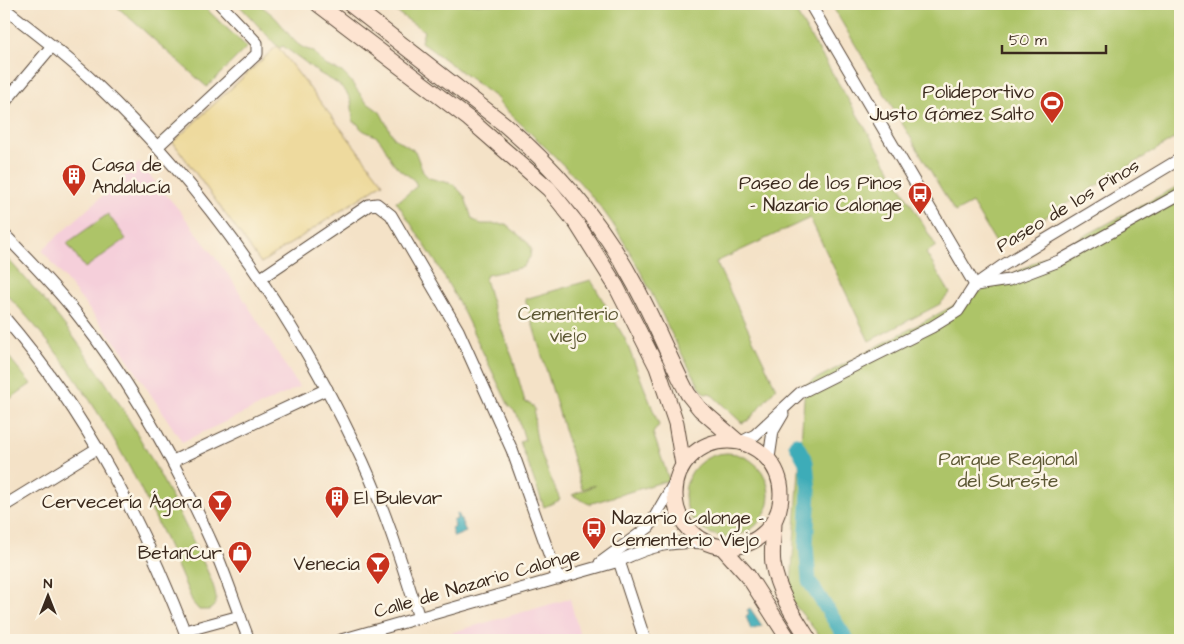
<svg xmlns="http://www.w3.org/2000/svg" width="1184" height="644" viewBox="0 0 1184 644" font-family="'Architects Daughter',sans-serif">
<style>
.built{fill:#f5cfda}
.green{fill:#adc468;stroke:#747743}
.sand{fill:#eeda9e;stroke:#94825e}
.water{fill:#3cacb8;stroke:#3c6b6b}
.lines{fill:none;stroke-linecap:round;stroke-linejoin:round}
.canal{stroke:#3cacb8;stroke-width:15}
.minor-casing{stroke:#574637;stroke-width:13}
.secondary-casing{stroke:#574637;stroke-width:17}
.minor{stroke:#fff;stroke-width:11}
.secondary{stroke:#fde4d1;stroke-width:15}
.labels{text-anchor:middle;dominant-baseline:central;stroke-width:5;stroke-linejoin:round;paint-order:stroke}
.poi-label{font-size:19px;fill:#3b2a1e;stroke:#fcf5e5;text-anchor:end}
.street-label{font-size:19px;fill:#3b2a1e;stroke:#fcf5e5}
.park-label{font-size:19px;fill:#5d5834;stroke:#fcf5e5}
</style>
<rect width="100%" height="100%" fill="#fcf5e5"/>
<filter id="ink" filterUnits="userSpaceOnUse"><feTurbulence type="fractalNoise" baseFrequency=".02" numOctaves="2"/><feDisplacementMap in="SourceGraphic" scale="10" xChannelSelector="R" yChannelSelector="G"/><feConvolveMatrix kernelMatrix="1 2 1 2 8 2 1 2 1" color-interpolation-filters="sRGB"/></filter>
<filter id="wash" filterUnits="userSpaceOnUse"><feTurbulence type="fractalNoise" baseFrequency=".0096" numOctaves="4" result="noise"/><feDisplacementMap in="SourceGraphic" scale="20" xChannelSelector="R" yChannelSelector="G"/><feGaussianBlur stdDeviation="1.12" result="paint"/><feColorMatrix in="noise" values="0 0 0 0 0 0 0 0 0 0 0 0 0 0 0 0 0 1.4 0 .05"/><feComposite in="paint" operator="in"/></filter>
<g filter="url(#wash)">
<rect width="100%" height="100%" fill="#f4e2c7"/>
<g class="built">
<polygon points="139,163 180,211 230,277 299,387 182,442 123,352 42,250"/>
<polygon points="570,599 581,640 425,640 569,599"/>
</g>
<g class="green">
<polygon points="114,4 201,4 247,47 207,87"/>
<path d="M238,4H259C266,10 274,15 280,23C290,35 296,48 313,51L325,65L342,72L349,79L366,102L380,112L394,138L415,151L423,172L429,178L453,184L460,191L465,197L472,219L481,224H506L528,243L531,249L530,257L523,267L487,275L485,279L494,310L513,359L525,402L530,403L535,409C531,440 549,472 560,500L544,507L520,442L525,440L517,414L509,406L460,305L437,264L396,201L400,200L417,186C414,177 407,176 400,170C389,161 386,145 377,137C370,132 362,133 358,124L353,122C352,115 353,105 350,99C343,81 324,79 311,67C302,59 293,54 283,46L279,48Z"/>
<path d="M385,4H791L936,246L926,253L950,293L940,304L869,341L810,218L716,262L776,388L749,420L742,423L710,393L705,394L700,387C670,336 649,282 618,232C587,183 540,143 499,103L498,99L421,42L424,31Z"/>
<polygon points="831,4 1180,4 1180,135 998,246 972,203 955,212"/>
<polygon points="1180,185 1180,640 823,640 790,599 805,385"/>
<polygon points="108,214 126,239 85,268 67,243"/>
<path d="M4,255C34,287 63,321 88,357C130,415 162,477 193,541C200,557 214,581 216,597C217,603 214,607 209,610H199L193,603C147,492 89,378 4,292Z"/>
<polygon points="591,280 625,339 659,425 653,433 669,480 589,504 572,495 596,485 582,489 525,299"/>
<polygon points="4,351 31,384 4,403"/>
<circle cx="727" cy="495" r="42"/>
</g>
<polygon class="sand" points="277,46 383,183 261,263 173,142"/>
<g class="water">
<polygon points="458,513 466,532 454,537 451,529 455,527 453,521 457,519 456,514"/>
<polygon points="750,608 762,626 751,630 746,616 749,613 747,610"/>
</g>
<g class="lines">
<polyline class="canal" points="796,444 806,462 809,491 806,546 809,581 847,640"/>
</g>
</g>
<g filter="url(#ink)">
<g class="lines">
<defs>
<g id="minor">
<polyline points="810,4 975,285"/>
<path d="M4,8C34,32 66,55 94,82C203,186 290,309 355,445C382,500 401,560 419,618"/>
<polyline points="4,103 52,46"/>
<polyline points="157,147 257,54 257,43 220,4"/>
<path d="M4,234C30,261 57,288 80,318C135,388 178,467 214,548C227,578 237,610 249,640"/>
<polyline points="261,278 369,205 377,204 391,215 458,330 512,450 558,579"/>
<polyline points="976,285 1009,280 1059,261 1180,194"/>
<path d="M4,317C88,415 142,521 188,640"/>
<polyline points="741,442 755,435 800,393 932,327 958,311 975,285 1002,266 1180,159"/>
<polyline points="769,458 773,431 783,414"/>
<polyline points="173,461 327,389"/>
<polyline points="4,506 98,448"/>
<polyline points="619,561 645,640"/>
<polyline points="600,563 649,527 676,480"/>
<polyline points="185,631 240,616"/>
<path d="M341,640L619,561C652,545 672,541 708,543"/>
</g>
<g id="secondary">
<polyline points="318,4 469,119 549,189 577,224 616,286 657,367 676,423 683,465"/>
<path d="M350,4L504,124C556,169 602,223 634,283C654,319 669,358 688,394L700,409L737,441"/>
<circle cx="728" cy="494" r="53"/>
<path d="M774,521C774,535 771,550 773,564C778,593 794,616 809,640"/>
<polyline points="722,547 748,576 789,640"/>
</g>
</defs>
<use href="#minor" class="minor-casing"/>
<use href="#secondary" class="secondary-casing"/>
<use href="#minor" class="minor"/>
<use href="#secondary" class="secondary"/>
</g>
</g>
<defs>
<symbol id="stadium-pin" viewBox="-11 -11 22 30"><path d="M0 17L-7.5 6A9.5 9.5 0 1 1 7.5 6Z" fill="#c8321e" stroke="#fcf5e5"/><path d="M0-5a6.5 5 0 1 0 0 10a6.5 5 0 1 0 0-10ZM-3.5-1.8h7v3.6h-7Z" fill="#fff"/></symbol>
<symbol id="building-pin" viewBox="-11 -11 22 30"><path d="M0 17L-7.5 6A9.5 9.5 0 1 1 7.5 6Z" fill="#c8321e" stroke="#fcf5e5"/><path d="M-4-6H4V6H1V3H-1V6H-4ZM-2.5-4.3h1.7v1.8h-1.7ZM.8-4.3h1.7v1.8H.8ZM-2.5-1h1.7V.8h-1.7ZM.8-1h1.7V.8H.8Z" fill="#fff"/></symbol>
<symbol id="bus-pin" viewBox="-11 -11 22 30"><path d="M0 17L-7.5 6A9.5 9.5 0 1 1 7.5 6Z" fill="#c8321e" stroke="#fcf5e5"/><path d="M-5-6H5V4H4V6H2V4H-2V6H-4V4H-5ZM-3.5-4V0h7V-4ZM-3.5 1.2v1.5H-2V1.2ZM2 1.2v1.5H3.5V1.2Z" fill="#fff"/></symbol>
<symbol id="bar-pin" viewBox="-11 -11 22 30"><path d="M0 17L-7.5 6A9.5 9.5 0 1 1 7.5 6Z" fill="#c8321e" stroke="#fcf5e5"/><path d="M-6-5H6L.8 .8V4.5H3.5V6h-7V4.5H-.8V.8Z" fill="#fff"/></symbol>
<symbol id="shop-pin" viewBox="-11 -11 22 30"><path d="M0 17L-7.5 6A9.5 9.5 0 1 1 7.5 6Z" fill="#c8321e" stroke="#fcf5e5"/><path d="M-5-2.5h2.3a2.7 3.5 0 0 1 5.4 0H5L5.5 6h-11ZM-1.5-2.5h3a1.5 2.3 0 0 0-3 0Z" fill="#fff"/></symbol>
</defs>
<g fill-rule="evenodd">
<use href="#stadium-pin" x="1038" y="89" width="28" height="38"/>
<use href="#building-pin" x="60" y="162" width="28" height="38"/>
<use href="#bus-pin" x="906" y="180" width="28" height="38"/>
<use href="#building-pin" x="323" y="484" width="28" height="38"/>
<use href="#bar-pin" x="206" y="488" width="28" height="38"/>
<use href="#bus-pin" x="580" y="515" width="28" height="38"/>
<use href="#shop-pin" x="226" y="539" width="28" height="38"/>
<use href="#bar-pin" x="364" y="550" width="28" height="38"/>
</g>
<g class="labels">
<g class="poi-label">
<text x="1034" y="92">Polideportivo<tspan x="1034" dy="22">Justo Gómez Salto</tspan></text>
<text x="92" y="165" text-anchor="start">Casa de<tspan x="92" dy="22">Andalucía</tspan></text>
<text x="902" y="183">Paseo de los Pinos<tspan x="902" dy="22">- Nazario Calonge</tspan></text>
<text x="354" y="498" text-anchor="start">El Bulevar</text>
<text x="202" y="502">Cervecería Ágora</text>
<text x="612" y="518" text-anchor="start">Nazario Calonge -<tspan x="612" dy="22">Cementerio Viejo</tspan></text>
<text x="222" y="553">BetanCur</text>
<text x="360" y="564">Venecia</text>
</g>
<g class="street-label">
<text transform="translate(1068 206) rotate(-31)">Paseo de los Pinos</text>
<text transform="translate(477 583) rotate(-16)">Calle de Nazario Calonge</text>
</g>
<g class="park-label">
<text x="568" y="314">Cementerio<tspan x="568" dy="22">viejo</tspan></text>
<text x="1008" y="459">Parque Regional<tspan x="1008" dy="22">del Sureste</tspan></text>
</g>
</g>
<rect width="1184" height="644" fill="none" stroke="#fcf5e5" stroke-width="20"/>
<g transform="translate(48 596)" stroke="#fcf5e5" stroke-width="4" paint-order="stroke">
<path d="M0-4L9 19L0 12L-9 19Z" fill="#3b2a1e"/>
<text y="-8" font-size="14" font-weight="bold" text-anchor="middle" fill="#3b2a1e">N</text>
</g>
<path d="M1002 45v8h104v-8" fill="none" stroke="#3b2a1e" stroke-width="2.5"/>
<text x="1009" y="45" font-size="15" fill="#3b2a1e" stroke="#fcf5e5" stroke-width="4" paint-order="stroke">50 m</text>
</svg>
